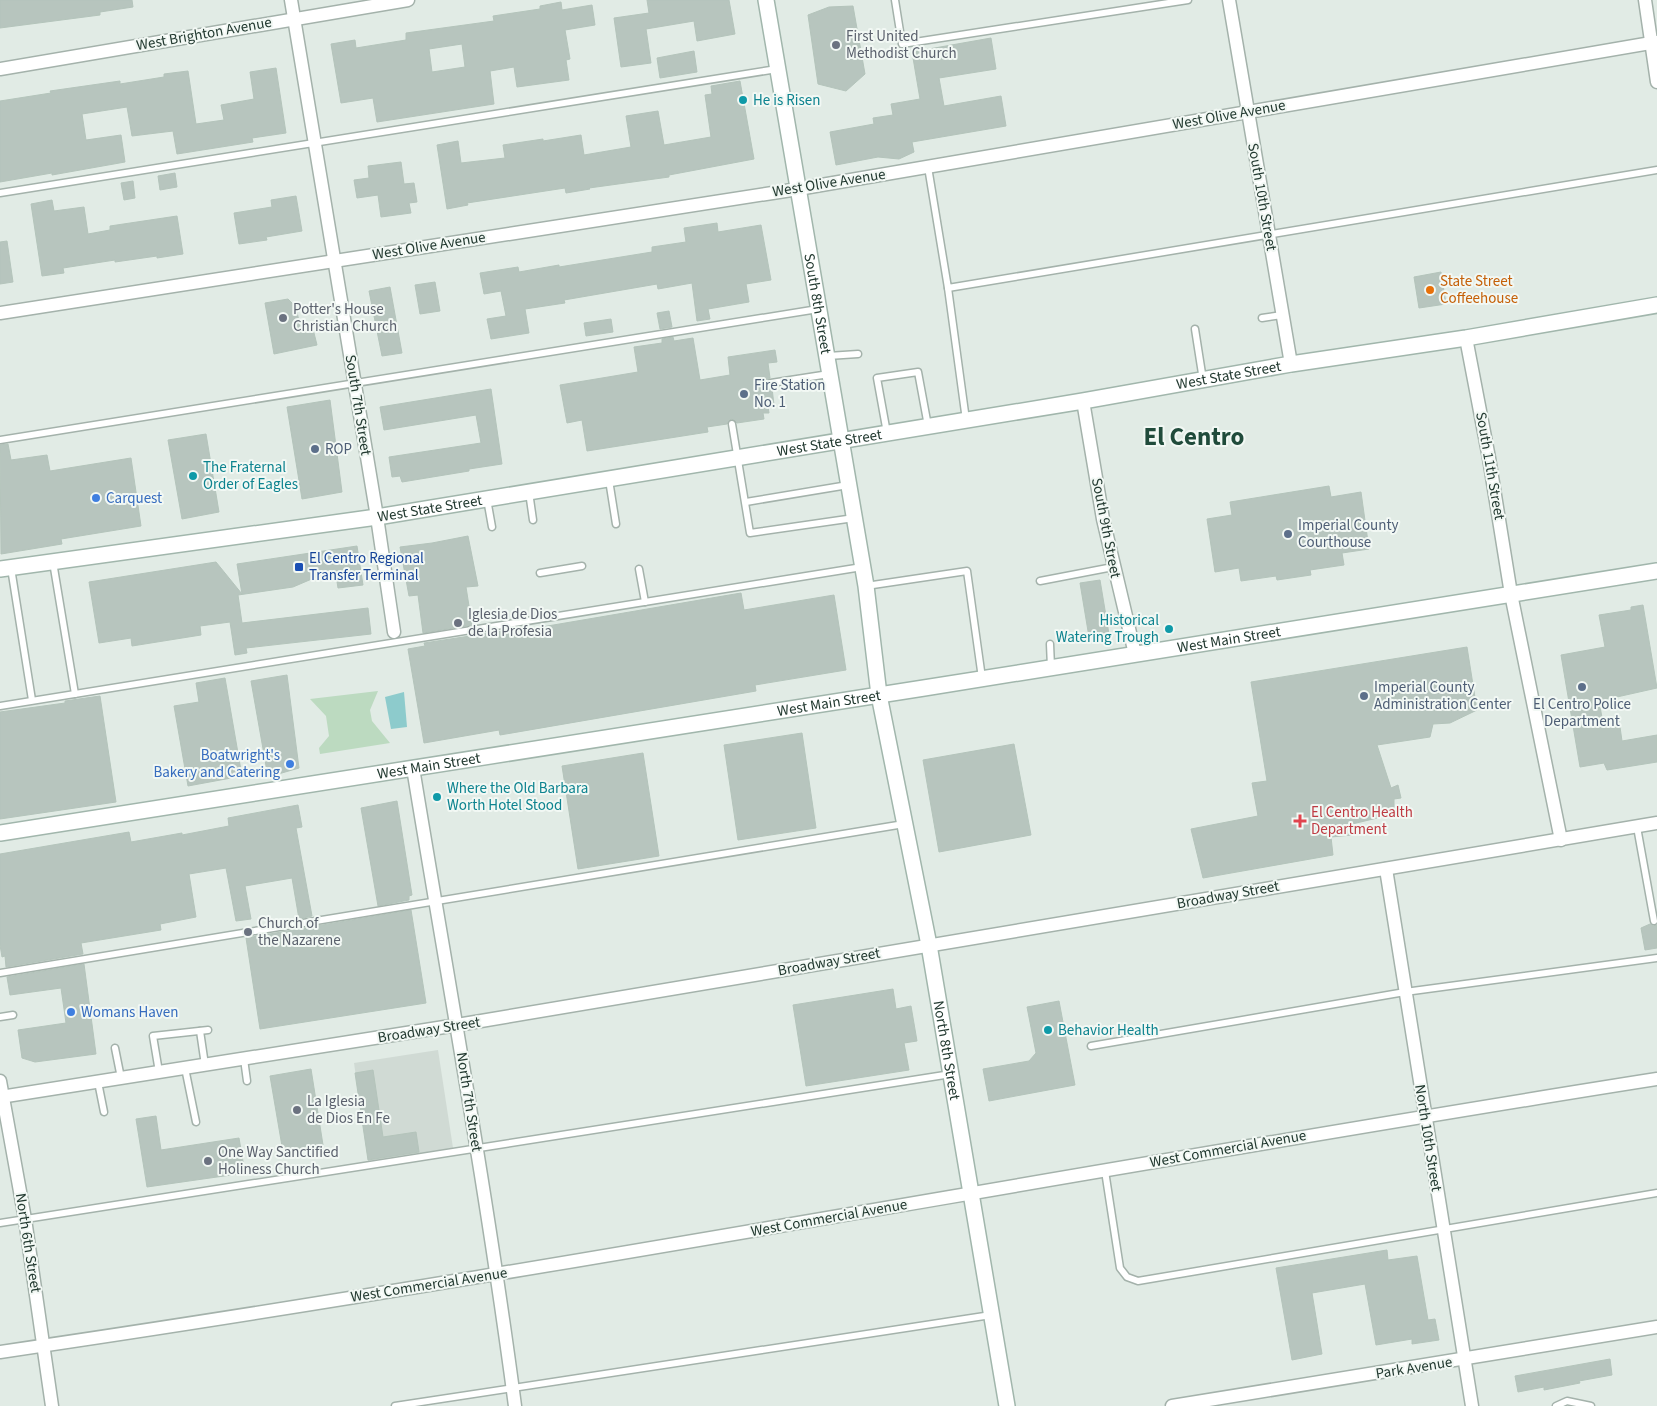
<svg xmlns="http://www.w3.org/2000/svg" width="1657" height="1406" viewBox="0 0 1657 1406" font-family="'Source Sans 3',sans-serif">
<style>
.built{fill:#d0dad4}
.green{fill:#bcdac0}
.water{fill:#8dcbcc}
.building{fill:#b7c5be;stroke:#b4c4bb;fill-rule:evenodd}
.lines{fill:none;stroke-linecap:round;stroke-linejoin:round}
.lane-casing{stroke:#a4b2ab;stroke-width:9}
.street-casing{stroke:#a4b2ab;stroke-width:15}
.secondary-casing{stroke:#a1b6ac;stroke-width:18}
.lane{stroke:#fff;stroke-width:6}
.street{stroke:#fff;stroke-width:12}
.secondary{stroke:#fff;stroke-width:15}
.worship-dot{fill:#6b7280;stroke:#f2f8f4;stroke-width:2}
.culture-dot{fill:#0f9aa8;stroke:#f2f8f4;stroke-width:2}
.food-dot{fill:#e8710a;stroke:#f2f8f4;stroke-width:2}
.service-dot{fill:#5c6f8a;stroke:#f2f8f4;stroke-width:2}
.shop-dot{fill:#3f7fe0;stroke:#f2f8f4;stroke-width:2}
.transit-dot{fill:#1a4fb4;stroke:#f2f8f4;stroke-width:2}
.health-dot{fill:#e0444e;stroke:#f2f8f4;stroke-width:2}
.labels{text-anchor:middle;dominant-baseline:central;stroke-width:4;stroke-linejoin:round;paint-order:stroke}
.street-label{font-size:15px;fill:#233a31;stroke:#f2f8f4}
.worship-label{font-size:15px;fill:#5b616d;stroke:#f2f8f4;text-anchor:start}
.culture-label{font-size:15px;fill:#0d838f;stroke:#f2f8f4;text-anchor:start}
.food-label{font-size:15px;fill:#c56008;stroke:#f2f8f4;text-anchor:start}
.service-label{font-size:15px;fill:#4e5e75;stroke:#f2f8f4;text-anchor:start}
.shop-label{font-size:15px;fill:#366cbe;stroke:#f2f8f4;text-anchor:start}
.transit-label{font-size:15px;fill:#164399;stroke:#f2f8f4;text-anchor:start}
.health-label{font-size:15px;fill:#be3a42;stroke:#f2f8f4;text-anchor:start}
.town-label{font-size:25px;font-weight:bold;fill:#204b3b;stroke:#f2f8f4}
</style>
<rect width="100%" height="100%" fill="#e1ebe5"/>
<polygon class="built" points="438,1050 453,1148 368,1161 354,1063"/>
<polygon class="green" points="378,691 370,710 372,721 390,743 320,754 319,748 329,736 326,716 310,699"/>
<polygon class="water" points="404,692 407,727 391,729 385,697"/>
<g class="building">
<polygon points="0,0 132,0 133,7 100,12 100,15 0,28"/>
<polygon points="647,0 729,0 735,34 697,41 694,21 646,29 651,63 621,67 614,18 649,13"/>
<path d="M561,2L562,10L592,5L595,25L565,30L570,59L566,60L569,80L517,87L514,67L490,71L494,104L377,122L373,98L341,103L331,44L355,40L356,48L406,40V33L494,21L493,16L540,9V6ZM462,44L465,67L432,72L429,49Z"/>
<polygon points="853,6 865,74 846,91 818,84 808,15 829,7"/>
<polygon points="991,38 996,69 939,78 944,106 1001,96 1006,126 912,142 914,152 899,159 878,157 836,165 830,132 874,124 873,118 893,115 891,104 920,99 912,52"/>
<polygon points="694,51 697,72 660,78 657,58"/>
<polygon points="276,68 286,133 252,138 253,142 177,154 173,131 132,136 127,107 82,114 86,140 121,135 125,162 52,175 52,173 0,182 0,101 51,93 50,91 120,81 120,84 164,77 164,74 188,71 196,124 224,120 221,105 254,99 250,72"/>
<polygon points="740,81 754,159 669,175 669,177 589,188 590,189 566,193 565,188 467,203 468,205 447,209 437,145 458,141 461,163 505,158 503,145 543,139 543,141 581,135 584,155 631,147 626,116 658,111 664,145 711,137 705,95 712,94 711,86"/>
<polygon points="401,162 404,184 414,183 417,202 409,203 411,213 381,217 378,195 357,198 354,180 369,178 368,166"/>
<polygon points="175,173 177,187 160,190 158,176"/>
<polygon points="133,181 135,198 124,200 121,183"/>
<polygon points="296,196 302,231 266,237 267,240 239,244 234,213 272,207 271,200"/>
<polygon points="52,200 54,211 84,207 88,234 110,230 110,226 177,216 183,254 157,258 157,256 115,262 115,260 63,268 64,273 42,276 31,204"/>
<polygon points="717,223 718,232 761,225 771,280 746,284 749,302 708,309 710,319 697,321 692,283 658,289 657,284 564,300 565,303 525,309 529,333 491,339 487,319 506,316 501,291 484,294 480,273 518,267 519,272 559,265 559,267 652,252 652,247 686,242 684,228"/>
<polygon points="7,241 13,282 0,284 0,242"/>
<polygon points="1441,272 1446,304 1419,308 1414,277"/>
<polygon points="435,282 440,311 420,314 415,285"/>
<polygon points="390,287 402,353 382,356 369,291"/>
<polygon points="288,299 296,307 301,331 313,329 317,345 274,354 265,303"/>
<polygon points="669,311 672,327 660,329 657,313"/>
<polygon points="611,319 613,332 586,336 584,323"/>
<polygon points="673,337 674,341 693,338 700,380 730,375 728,357 775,350 777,362 768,363 770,378 768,379 766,383 767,386 772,388 774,405 768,406 769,413 763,413 764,419 737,423 734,420 731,419 727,424 707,427 708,432 587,451 582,420 567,423 560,385 638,372 634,347 662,343 662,339"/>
<polygon points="491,389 502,464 469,469 469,471 402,482 400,476 392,477 389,457 481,443 476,415 384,430 380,407"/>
<polygon points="330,400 342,492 302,499 287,407"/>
<polygon points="206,434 219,512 182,519 168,440"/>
<polygon points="8,444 11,460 47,455 50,471 131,458 141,526 61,539 62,544 1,554 0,445"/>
<polygon points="1329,486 1331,497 1361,492 1369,549 1342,553 1344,565 1310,570 1311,575 1277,580 1276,576 1241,581 1239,568 1215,572 1207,519 1232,515 1230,502"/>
<polygon points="468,536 478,586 466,587 472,625 423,633 418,595 409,596 400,547 432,543"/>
<polygon points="357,546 363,585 338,588 335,569 293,587 238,595 242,623 368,608 371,634 246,648 247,653 235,655 230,622 200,626 201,635 132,646 131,638 99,643 89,582 216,562 242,594 237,564"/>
<polygon points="1100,580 1109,634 1089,637 1080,583"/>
<polygon points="741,593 744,610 834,595 846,670 755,685 756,691 500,735 499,730 424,743 408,649 425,646 424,643 529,627 530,629"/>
<polygon points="1643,605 1657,688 1599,701 1603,723 1619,720 1622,741 1657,735 1657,762 1607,770 1604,763 1580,767 1561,655 1605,647 1599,615 1631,610 1631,607"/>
<polygon points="1467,647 1477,710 1450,723 1433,724 1430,737 1377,745 1391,788 1398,785 1401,798 1394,799 1394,814 1348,825 1352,835 1331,837 1333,855 1203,878 1191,829 1258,816 1252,783 1267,781 1251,682"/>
<polygon points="287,675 299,768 268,777 251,681"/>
<polygon points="225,678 242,776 188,786 174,706 199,702 196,683"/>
<polygon points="100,696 116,802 0,819 0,712 65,703 65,701"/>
<polygon points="802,733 816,828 738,840 724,745"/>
<polygon points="1014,744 1031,835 939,852 923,760"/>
<polygon points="643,753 659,856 578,869 562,766"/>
<polygon points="397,801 412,895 409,896 409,900 378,906 361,808"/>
<polygon points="298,805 302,827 296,828 312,916 299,919 292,878 245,886 251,919 236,921 226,868 189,874 196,917 160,924 161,930 81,943 83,954 6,967 5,956 2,957 0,945 0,854 129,832 131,842 182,833 182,835 229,826 228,818"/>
<polygon points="411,910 426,1003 260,1029 246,938"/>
<polygon points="1650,924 1653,926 1657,925 1657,948 1645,950 1641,928"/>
<polygon points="84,964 96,1054 35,1062 22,1058 18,1030 66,1023 61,988 10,995 7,977"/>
<polygon points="893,989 896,1009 911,1006 917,1041 904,1043 909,1070 806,1086 793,1005"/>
<polygon points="1059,1001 1075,1085 989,1101 983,1069 1029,1061 1036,1053 1027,1007"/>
<polygon points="311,1069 323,1145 283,1152 270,1076"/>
<polygon points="373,1070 383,1137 416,1132 419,1152 368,1160 355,1073"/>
<polygon points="156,1116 161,1150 239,1138 245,1173 147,1187 136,1119"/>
<polygon points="1387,1250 1388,1260 1417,1256 1428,1320 1435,1319 1439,1340 1412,1344 1412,1339 1376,1345 1365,1284 1312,1293 1322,1354 1292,1360 1276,1268"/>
<polygon points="1610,1359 1612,1375 1579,1381 1580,1383 1544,1390 1544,1387 1518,1392 1515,1376"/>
</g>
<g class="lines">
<defs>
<g id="lane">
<polyline points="895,0 902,44 1188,0"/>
<polyline points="928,167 948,288 1657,170"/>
<polyline points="0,193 777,69"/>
<polyline points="948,288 966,420"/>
<polyline points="1262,318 1282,315"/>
<polyline points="1195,329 1203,380"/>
<polyline points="828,356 858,354"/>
<polyline points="771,383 829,374"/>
<polyline points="732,424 750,533 854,518"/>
<polyline points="887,433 877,378 918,372 928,426"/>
<polyline points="0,440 818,309"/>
<polyline points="609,480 616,524"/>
<polyline points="529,492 533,520"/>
<polyline points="487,499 492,527"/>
<polyline points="746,502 848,485"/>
<polyline points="53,562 75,694"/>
<polyline points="11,568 32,700"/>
<polyline points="639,569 645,602"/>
<polyline points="540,573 582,566"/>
<polyline points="1040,581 1113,567"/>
<polyline points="866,586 967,571 982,678"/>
<polyline points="1050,644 1051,667"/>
<polyline points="0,706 862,567"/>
<polyline points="1637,827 1654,921"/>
<polyline points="0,973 904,824"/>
<polyline points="0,1017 13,1015"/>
<polyline points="200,1031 205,1065"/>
<polyline points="1091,1046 1405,992 1657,958"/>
<polyline points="115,1048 121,1078"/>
<polyline points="244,1059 247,1081"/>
<polyline points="185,1068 196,1122"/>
<polyline points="159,1072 153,1036 208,1030"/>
<polyline points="98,1082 104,1112"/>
<polyline points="1105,1171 1120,1268 1127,1277 1138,1281 1657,1193"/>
<polyline points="0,1223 951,1074"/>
<polyline points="395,1406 991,1315"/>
<polyline points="1556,1406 1567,1401 1591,1406"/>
</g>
<g id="street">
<polyline points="291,0 377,517 394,632"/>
<polyline points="1229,0 1291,364"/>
<polyline points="1645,0 1657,82"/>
<polyline points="0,69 408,0"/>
<polyline points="0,313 798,189 1657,42"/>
<polyline points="1466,338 1489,458 1511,594 1561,840"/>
<polyline points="1083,401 1103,519 1135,654"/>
<path d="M413,768C448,981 487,1193 515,1406"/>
<polyline points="1386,869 1472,1406"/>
<polyline points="0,1081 25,1219 52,1406"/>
<polyline points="0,1097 457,1025 1657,823"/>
<path d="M0,1352C554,1271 1104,1166 1657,1079"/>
<polyline points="1172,1406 1657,1327"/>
</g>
<g id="secondary">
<path id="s1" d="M766,0L866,586L879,695L929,945L1007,1406"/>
<path id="s2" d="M0,569L377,517L1083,401L1291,364L1466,338L1657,305"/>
<path id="s3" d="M0,833L924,688L1657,571"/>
</g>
</defs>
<use href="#lane" class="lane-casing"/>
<use href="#street" class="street-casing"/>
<use href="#secondary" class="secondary-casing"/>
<use href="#lane" class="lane"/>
<use href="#street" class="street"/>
<use href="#secondary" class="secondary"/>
</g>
<g class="worship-dot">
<circle cx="836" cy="45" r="5"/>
<circle cx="283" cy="318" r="5"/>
<circle cx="458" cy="623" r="5"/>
<circle cx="248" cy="932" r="5"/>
<circle cx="297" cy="1110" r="5"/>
<circle cx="208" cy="1161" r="5"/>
</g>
<g class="culture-dot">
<circle cx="743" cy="100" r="5"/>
<circle cx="193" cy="476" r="5"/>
<circle cx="1169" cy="629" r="5"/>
<circle cx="437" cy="797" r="5"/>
<circle cx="1048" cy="1030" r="5"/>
</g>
<circle class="food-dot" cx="1430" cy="290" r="5"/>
<g class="service-dot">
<circle cx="744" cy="394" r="5"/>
<circle cx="315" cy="449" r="5"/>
<circle cx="1288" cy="534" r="5"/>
<circle cx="1582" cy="687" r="5"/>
<circle cx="1364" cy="696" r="5"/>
</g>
<g class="shop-dot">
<circle cx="96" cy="498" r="5"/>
<circle cx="290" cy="764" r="5"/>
<circle cx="71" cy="1012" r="5"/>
</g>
<rect class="transit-dot" x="294" y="562" width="10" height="10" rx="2.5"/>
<path class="health-dot" d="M1297.5 813.5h5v5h5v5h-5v5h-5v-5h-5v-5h5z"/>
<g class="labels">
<g class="street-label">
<text transform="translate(204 34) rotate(-10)">West Brighton Avenue</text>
<text transform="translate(1229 115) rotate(-10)">West Olive Avenue</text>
<text transform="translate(829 183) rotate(-9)">West Olive Avenue</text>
<text transform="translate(1262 197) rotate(80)">South 10th Street</text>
<text transform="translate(429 246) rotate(-9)">West Olive Avenue</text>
<text stroke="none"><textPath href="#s1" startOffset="308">South 8th Street</textPath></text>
<text stroke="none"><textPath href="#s2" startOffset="1244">West State Street</textPath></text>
<text transform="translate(358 405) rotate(81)">South 7th Street</text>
<text stroke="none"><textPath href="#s2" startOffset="839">West State Street</textPath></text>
<text transform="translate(1490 466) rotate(80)">South 11th Street</text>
<text stroke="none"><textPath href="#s2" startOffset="434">West State Street</textPath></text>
<text transform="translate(1106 528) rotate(79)">South 9th Street</text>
<text stroke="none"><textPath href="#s3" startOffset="1244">West Main Street</textPath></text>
<text stroke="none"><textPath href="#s3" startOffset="839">West Main Street</textPath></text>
<text stroke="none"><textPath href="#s3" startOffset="434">West Main Street</textPath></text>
<text transform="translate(1228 895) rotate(-10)">Broadway Street</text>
<text transform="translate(829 962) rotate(-10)">Broadway Street</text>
<text transform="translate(429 1030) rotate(-9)">Broadway Street</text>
<text stroke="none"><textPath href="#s1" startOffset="1066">North 8th Street</textPath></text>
<text transform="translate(469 1102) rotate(81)">North 7th Street</text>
<text transform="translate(1428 1138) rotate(81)">North 10th Street</text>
<text transform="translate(1228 1149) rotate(-10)">West Commercial Avenue</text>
<text transform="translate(829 1218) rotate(-10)">West Commercial Avenue</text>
<text transform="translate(28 1243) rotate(81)">North 6th Street</text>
<text transform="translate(429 1285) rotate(-9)">West Commercial Avenue</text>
<text transform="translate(1414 1368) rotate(-9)">Park Avenue</text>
</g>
<g class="worship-label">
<text x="846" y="36">First United<tspan x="846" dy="17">Methodist Church</tspan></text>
<text x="293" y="309">Potter's House<tspan x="293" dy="17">Christian Church</tspan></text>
<text x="468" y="614">Iglesia de Dios<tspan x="468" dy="17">de la Profesia</tspan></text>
<text x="258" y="923">Church of<tspan x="258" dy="17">the Nazarene</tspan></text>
<text x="307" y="1101">La Iglesia<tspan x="307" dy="17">de Dios En Fe</tspan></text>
<text x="218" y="1152">One Way Sanctified<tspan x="218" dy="17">Holiness Church</tspan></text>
</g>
<g class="culture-label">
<text x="753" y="100">He is Risen</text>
<text x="203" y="467">The Fraternal<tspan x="203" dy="17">Order of Eagles</tspan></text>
<text x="1159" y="620" text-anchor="end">Historical<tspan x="1159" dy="17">Watering Trough</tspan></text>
<text x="447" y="788">Where the Old Barbara<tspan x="447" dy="17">Worth Hotel Stood</tspan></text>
<text x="1058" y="1030">Behavior Health</text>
</g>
<g class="food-label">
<text x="1440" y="281">State Street<tspan x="1440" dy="17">Coffeehouse</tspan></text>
</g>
<g class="service-label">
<text x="754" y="385">Fire Station<tspan x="754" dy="17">No. 1</tspan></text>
<text x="325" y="449">ROP</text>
<text x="1298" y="525">Imperial County<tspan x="1298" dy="17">Courthouse</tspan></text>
<text x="1374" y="687">Imperial County<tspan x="1374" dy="17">Administration Center</tspan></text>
<text x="1582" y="704" text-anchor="middle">El Centro Police<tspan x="1582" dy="17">Department</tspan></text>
</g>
<g class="shop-label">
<text x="106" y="498">Carquest</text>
<text x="280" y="755" text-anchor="end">Boatwright's<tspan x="280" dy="17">Bakery and Catering</tspan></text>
<text x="81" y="1012">Womans Haven</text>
</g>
<g class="transit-label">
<text x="309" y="558">El Centro Regional<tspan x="309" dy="17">Transfer Terminal</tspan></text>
</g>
<g class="health-label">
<text x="1311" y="812">El Centro Health<tspan x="1311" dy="17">Department</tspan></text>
</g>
<g class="town-label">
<text x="1194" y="437">El Centro</text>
</g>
</g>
</svg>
